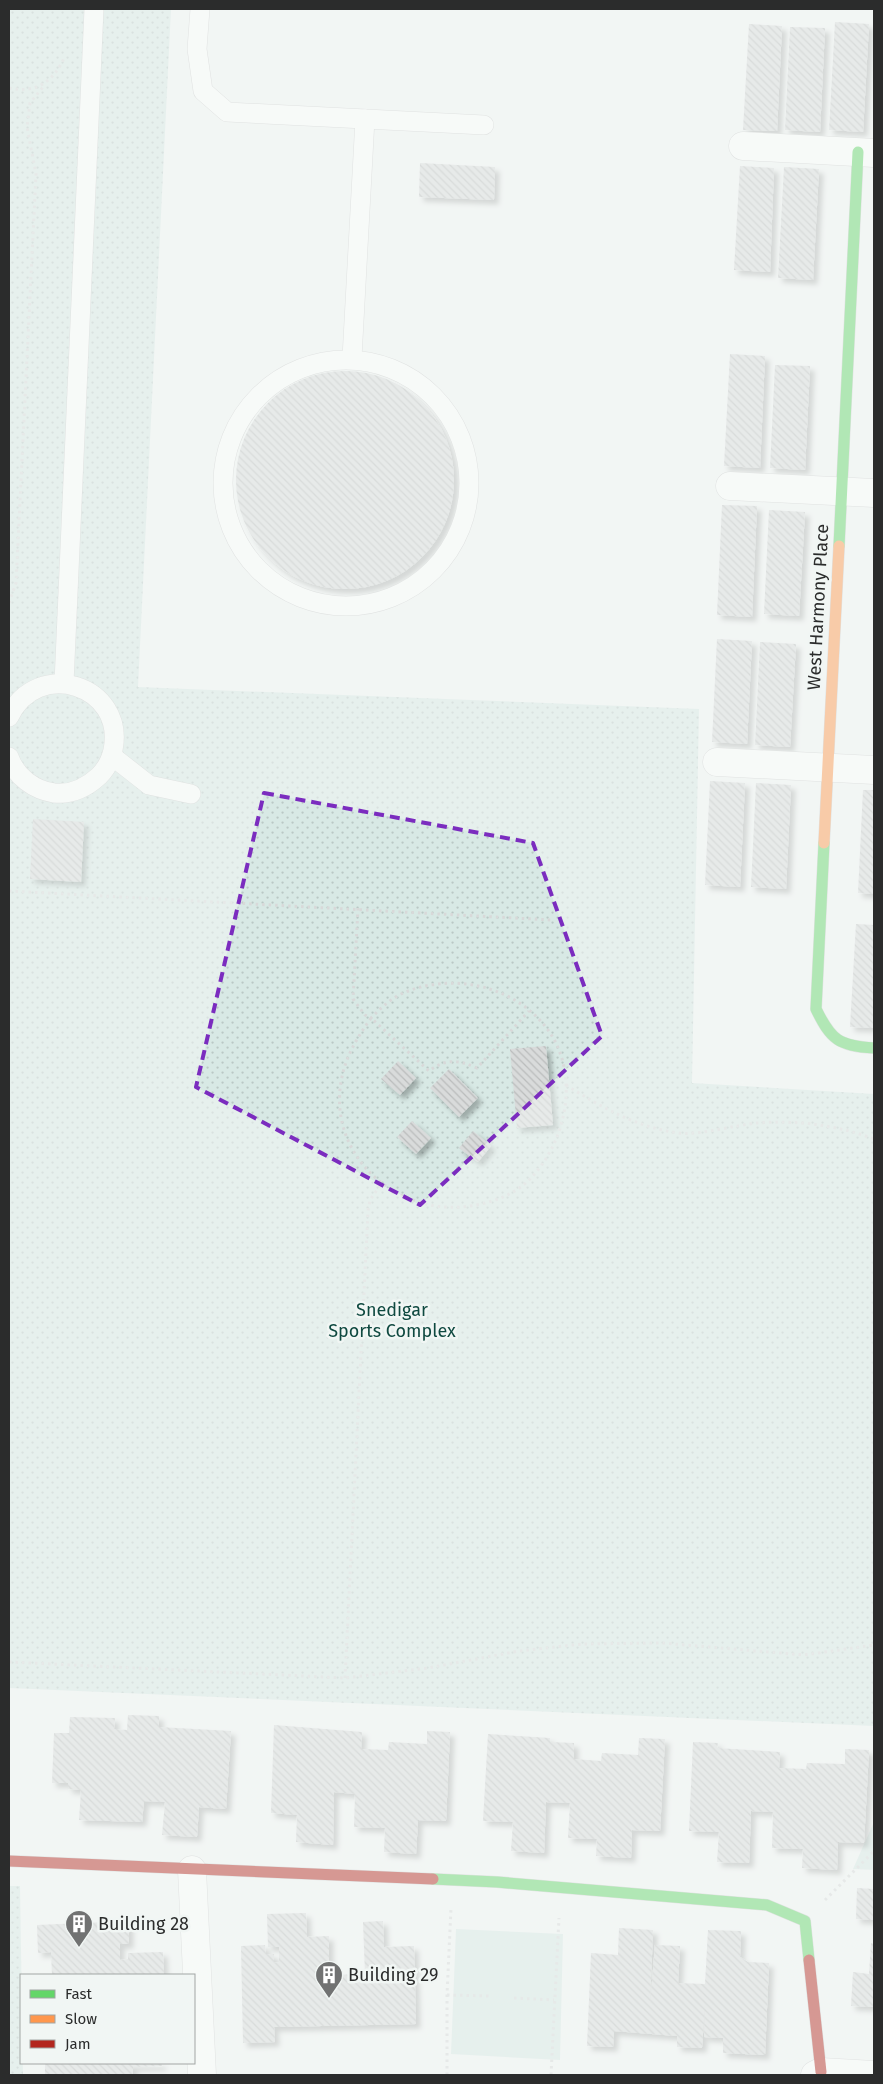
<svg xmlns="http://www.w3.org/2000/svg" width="883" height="2084" viewBox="0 0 883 2084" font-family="'Fira Sans',sans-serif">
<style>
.green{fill:#d8e9e5}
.park{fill:url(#park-dots)}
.building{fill:url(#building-back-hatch);filter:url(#shadow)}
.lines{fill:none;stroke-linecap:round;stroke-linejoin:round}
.lane-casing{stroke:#cacccb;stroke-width:20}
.street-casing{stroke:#cacccb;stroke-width:29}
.fast-casing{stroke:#cacccb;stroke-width:12}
.slow-casing{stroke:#cacccb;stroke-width:12}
.jam-casing{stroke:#cacccb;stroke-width:12}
.path{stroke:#d8d9d9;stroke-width:3;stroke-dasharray:2.5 4;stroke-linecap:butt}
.lane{stroke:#fdfefd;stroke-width:19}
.street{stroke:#fdfefd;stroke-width:28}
.fast{stroke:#63d668;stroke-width:11}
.slow{stroke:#ff974d;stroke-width:11}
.jam{stroke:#b3261e;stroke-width:11}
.marked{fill:none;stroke:#7b2cbf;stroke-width:4;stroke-dasharray:10 6;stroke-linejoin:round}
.labels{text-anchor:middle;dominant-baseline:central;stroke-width:5;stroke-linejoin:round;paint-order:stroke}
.street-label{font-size:18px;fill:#2b2c2c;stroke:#f1f6f4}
.park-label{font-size:18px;fill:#0f4940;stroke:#f1f6f4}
.poi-label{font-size:18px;fill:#2b2c2c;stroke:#f1f6f4;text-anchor:start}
</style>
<defs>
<pattern id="park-dots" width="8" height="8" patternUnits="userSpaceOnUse" patternTransform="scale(1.25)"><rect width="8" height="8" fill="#d8e9e5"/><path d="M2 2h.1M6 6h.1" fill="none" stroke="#bac8c5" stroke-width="1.8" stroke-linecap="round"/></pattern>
<pattern id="building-back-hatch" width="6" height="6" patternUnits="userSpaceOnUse" patternTransform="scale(1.25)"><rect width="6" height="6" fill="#d9dbdb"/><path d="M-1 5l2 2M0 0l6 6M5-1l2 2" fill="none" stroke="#babcbc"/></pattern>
<filter id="shadow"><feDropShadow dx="4.5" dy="4.5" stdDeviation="2.5" flood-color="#0004"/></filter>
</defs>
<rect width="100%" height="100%" fill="#f2f5f4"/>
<g class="green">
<polygon points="874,1822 874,1870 853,1869"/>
<polygon points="456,1929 563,1934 560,2060 451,2054"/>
</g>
<g class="park">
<polygon points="9,9 171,9 138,687 699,709 692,1083 874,1094 874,1726 9,1688"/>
<polygon points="9,1886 20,1886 23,2075 9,2075"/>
</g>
<g class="building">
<polygon points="835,22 869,24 863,132 829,130"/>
<polygon points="749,24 782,26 777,131 743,130"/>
<polygon points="790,27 825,28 820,132 785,130"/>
<polygon points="420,163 495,167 494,200 419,197"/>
<polygon points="740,166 774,168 770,272 734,270"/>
<polygon points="784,167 819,169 813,280 778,278"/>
<polygon points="730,354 765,356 760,468 724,466"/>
<polygon points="775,365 810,366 805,470 770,468"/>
<circle cx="345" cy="480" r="109"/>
<polygon points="722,505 757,506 752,617 717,615"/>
<polygon points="769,510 805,512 799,616 764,614"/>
<polygon points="717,639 752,641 747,744 712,742"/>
<polygon points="760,642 796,644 790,747 755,745"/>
<polygon points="710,781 745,783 740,887 705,885"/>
<polygon points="756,783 791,785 786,889 751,887"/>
<polygon points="863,790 874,790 874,894 858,893"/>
<polygon points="33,819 84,822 81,882 30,879"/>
<polygon points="856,924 874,925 874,1028 850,1027"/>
<polygon points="546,1046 553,1125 517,1128 510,1049"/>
<polygon points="398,1061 416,1078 400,1095 381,1079"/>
<polygon points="449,1069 478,1098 459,1117 430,1088"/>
<polygon points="412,1121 431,1138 416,1154 397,1137"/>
<polygon points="473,1131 491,1146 478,1162 459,1148"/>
<polygon points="128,1715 159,1716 159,1727 231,1731 226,1809 199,1807 197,1837 162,1835 165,1802 144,1801 142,1822 79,1820 81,1790 68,1789 68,1783 52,1783 54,1733 69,1733 70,1717 115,1718 114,1729 127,1730"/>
<polygon points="274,1725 362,1732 361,1749 388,1750 389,1742 427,1744 427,1731 450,1732 446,1821 418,1820 416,1854 384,1852 385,1828 354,1827 355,1794 334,1792 333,1845 296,1842 297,1815 271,1813"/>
<polygon points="488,1734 550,1738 550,1742 574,1743 574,1759 601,1761 602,1753 638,1755 639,1738 665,1739 660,1831 632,1830 631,1858 596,1856 597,1839 568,1838 570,1803 546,1802 544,1853 511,1851 513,1822 483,1821"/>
<polygon points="693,1742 718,1743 717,1748 780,1752 779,1768 806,1769 807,1763 845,1764 845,1749 869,1750 864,1843 838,1842 837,1870 802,1868 803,1849 772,1848 773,1812 751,1811 749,1863 717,1862 719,1832 689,1831"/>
<polygon points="857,1888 874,1889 874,1920 856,1919"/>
<polygon points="306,1913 307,1937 329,1936 329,1975 365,1974 363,1922 383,1921 384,1947 414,1946 416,2024 274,2027 275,2042 243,2043 241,1946 265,1945 266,1954 274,1954 274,1963 279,1962 279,1947 268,1947 267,1914"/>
<polygon points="129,1921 129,1944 120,1944 120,1960 128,1959 128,1953 163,1952 164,1975 52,1975 51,1952 38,1953 37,1925"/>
<polygon points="619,1928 653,1930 650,2005 655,1945 680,1946 678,1983 705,1984 708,1930 741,1931 740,1957 748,1962 769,1963 765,2055 723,2053 723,2038 704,2037 705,2005 702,2048 677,2047 677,2036 614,2031 613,2047 587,2046 591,1953 618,1955"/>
<polygon points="871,1943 874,1944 874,2007 851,2006 853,1972 869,1974"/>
<polygon points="45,2063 162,2063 162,2066 133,2067 133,2075 45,2075"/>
</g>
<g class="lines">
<defs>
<g id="lane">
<polyline points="200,9 197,49 203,91 227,112 484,125"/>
<polyline points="352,358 365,119"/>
<circle cx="346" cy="483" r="123"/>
<polyline points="64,683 94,9"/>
<path d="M9,717C37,657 126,685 113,750C111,759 106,769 99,776C87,787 71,795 54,793C34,790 16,777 9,757"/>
<polyline points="112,756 149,785 191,794"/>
</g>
<g id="street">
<polyline points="743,146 874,153"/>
<polyline points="730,486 874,493"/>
<polyline points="717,762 874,770"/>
<polyline points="192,1870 202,2075"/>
<polyline points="815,2075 821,2072 874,2075"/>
</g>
<g id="fast">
<polyline points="839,546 858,152"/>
<path d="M824,843L816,1009C831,1040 839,1046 874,1048"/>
<polyline points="433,1879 497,1882 767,1905 805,1921 809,1960"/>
</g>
<polyline id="slow" points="824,843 839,546"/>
<g id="jam">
<polyline points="9,1861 433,1879"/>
<polyline points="809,1960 821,2072"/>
</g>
</defs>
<use href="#lane" class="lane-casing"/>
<use href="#street" class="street-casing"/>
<use href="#fast" class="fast-casing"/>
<use href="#slow" class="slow-casing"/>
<use href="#jam" class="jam-casing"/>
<g class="path">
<path d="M9,88C37,94 54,81 65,56"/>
<polyline points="9,603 16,583 36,174 27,127 30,103 43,87"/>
<polyline points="9,891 552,920"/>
<path d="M358,908L353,999L365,1015L371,1018C380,1009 389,1000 401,994C449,972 511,984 545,1026C582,1072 567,1143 528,1181C511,1197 485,1205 462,1207C392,1212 329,1154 341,1082C345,1057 357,1038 371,1018L429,1071C446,1058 459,1060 477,1068L529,1011"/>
<path d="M566,1085C601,1107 636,1127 678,1133C696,1136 736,1125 757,1123C797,1120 837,1125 874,1139"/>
<polyline points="9,1662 345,1678 428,1668 519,1651 582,1644 662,1643 804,1655 874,1645"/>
<polyline points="345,1678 368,1211 370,1200 381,1184"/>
<polyline points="825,1900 874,1851"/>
<polyline points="447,1995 490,1996"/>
<polyline points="514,1998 554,2000"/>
<polyline points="447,2075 447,1995 451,1908"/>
<polyline points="551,2075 559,1918"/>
</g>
<use href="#lane" class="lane"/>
<use href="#street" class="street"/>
<use href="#fast" class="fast"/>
<use href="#slow" class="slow"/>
<use href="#jam" class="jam"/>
</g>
<path d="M0 0H883V2084H0ZM264,793L533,843L602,1036L420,1205L196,1087Z" fill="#f2f5f4" fill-opacity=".55" fill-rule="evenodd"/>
<path class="marked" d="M264,793L533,843L602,1036L420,1205L196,1087Z"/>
<defs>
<symbol id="building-pin" viewBox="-11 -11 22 30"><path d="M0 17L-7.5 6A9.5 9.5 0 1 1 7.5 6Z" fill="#717272" stroke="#f1f6f4"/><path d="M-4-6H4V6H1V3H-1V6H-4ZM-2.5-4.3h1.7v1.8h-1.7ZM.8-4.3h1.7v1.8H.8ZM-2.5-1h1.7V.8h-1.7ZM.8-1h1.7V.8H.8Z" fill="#fff"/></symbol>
</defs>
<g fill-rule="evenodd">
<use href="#building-pin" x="63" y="1908" width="32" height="43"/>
<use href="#building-pin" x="313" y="1959" width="32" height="43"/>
</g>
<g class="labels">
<g class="street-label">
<text transform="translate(818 607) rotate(-87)">West Harmony Place</text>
</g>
<g class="park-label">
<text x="392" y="1310">Snedigar<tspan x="392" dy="21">Sports Complex</tspan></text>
</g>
<g class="poi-label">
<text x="98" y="1924">Building 28</text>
<text x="348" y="1975">Building 29</text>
</g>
</g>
<rect width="883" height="2084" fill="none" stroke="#2b2c2c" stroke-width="20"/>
<rect x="20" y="1974" width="175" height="90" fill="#f1f6f4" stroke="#a2a5a4"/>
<rect x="30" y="1990" width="25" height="8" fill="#63d668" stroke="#a2a5a4"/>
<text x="65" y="1999" font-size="15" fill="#2b2c2c">Fast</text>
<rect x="30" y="2015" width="25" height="8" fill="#ff974d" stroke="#a2a5a4"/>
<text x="65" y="2024" font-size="15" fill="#2b2c2c">Slow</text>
<rect x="30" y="2040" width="25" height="8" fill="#b3261e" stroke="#a2a5a4"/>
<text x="65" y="2049" font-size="15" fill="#2b2c2c">Jam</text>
</svg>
